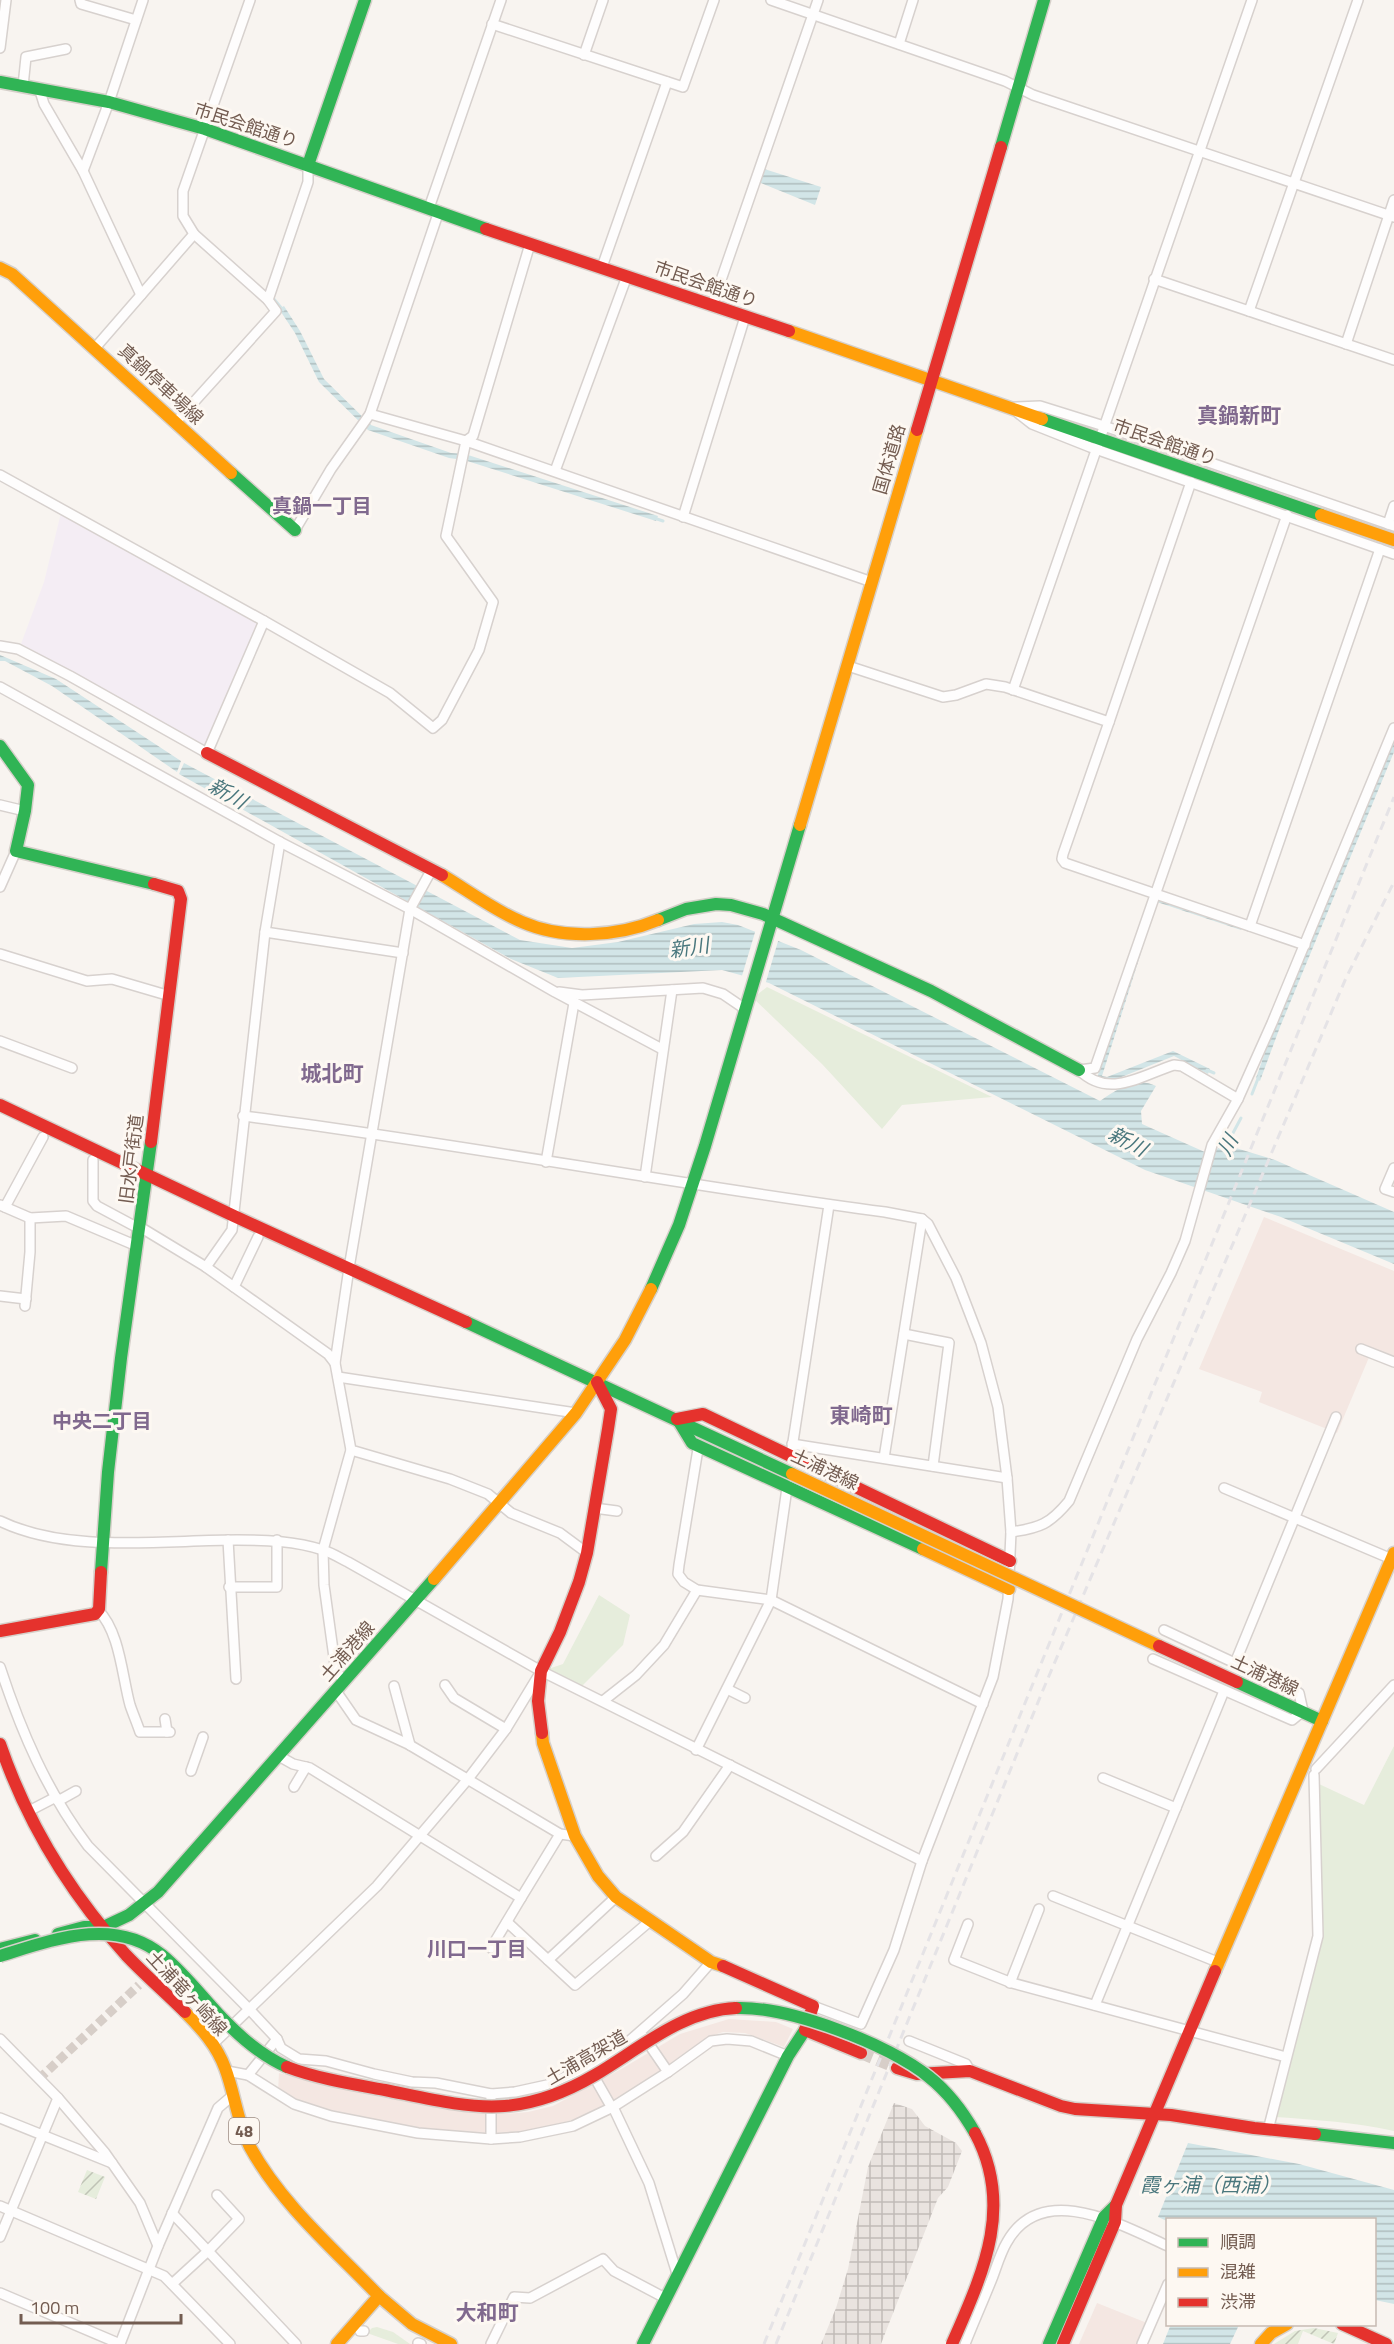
<svg xmlns="http://www.w3.org/2000/svg" width="1394" height="2344" viewBox="0 0 1394 2344" font-family="'Titillium Web','Noto Sans JP',sans-serif">
<style>
.commercial{fill:#f4e7e2}
.industrial{fill:url(#industrial-grid)}
.education{fill:#f4edf4}
.park{fill:#e6eddc}
.garden{fill:url(#garden-furrows)}
.water{fill:url(#water-rules)}
.pier{fill:#f8f4f0}
.lines{fill:none;stroke-linecap:round;stroke-linejoin:round}
.stream{stroke:#d2e5e7;stroke-width:3}
.street-tunnel{stroke:#d7cec8;stroke-width:9;stroke-dasharray:9 4.5;stroke-linecap:butt}
.secondary-tunnel{stroke:#d7cec8;stroke-width:12;stroke-dasharray:12 6;stroke-linecap:butt}
.street-casing{stroke:#d7d1ce;stroke-width:12}
.fast-casing{stroke:#d6d0ca;stroke-width:15}
.slow-casing{stroke:#d6d0ca;stroke-width:15}
.jam-casing{stroke:#d6d0ca;stroke-width:15}
.street{stroke:#fefdfd;stroke-width:9}
.fast{stroke:#30b455;stroke-width:12}
.slow{stroke:#ff9f0a;stroke-width:12}
.jam{stroke:#e5322d;stroke-width:12}
.rail{stroke:#e5e3e6;stroke-width:3;stroke-dasharray:9 6;stroke-linecap:butt}
.fast-bridge-casing{stroke:#d6d0ca;stroke-width:15;stroke-linecap:butt}
.slow-bridge-casing{stroke:#d6d0ca;stroke-width:15;stroke-linecap:butt}
.jam-bridge-casing{stroke:#d6d0ca;stroke-width:15;stroke-linecap:butt}
.fast-bridge{stroke:#30b455;stroke-width:12}
.slow-bridge{stroke:#ff9f0a;stroke-width:12}
.jam-bridge{stroke:#e5322d;stroke-width:12}
.labels{text-anchor:middle;dominant-baseline:central;stroke-width:6;stroke-linejoin:round;paint-order:stroke}
.shield{fill:#fdf8f2;stroke:#9c8b81;stroke-width:1.5}
.shield-label{font-size:16px;font-weight:bold;fill:#735c51}
.street-label{font-size:18px;fill:#735c51;stroke:#fdf8f2}
.neighbourhood-label{font-size:20px;font-weight:bold;fill:#80698e;stroke:#fdf8f2}
.water-label{font-size:20px;font-style:italic;fill:#4a777d;stroke:#fdf8f2}
.quarter-label{font-size:21px;font-weight:bold;fill:#80698e;stroke:#fdf8f2}
</style>
<defs>
<pattern id="industrial-grid" width="8" height="8" patternUnits="userSpaceOnUse" patternTransform="scale(1.5)"><rect width="8" height="8" fill="#e9e3df"/><path d="M0 4h8M4 0v8" fill="none" stroke="#c1bbb7"/></pattern>
<pattern id="garden-furrows" width="10" height="10" patternUnits="userSpaceOnUse" patternTransform="scale(1.5)"><rect width="10" height="10" fill="#e6eddc"/><path d="M-1 1l2-2M0 10L10 0M9 11l2-2" fill="none" stroke="#bfc3b5"/></pattern>
<pattern id="water-rules" width="6" height="5" patternUnits="userSpaceOnUse" patternTransform="scale(1.5)"><rect width="6" height="5" fill="#d2e5e7"/><path d="M0 2.5h6" fill="none" stroke="#afbdbe"/></pattern>
</defs>
<rect width="100%" height="100%" fill="#f8f4f0"/>
<g class="commercial">
<polygon points="1264,1217 1394,1271 1394,1364 1370,1355 1337,1433 1259,1402 1262,1392 1199,1369"/>
<polygon points="729,2019 776,2022 793,2029 784,2047 745,2033 723,2032 711,2036 616,2100 570,2121 526,2131 478,2134 423,2129 353,2117 296,2100 278,2091 279,2073 386,2098 458,2111 505,2114 528,2112 553,2106 623,2068 680,2034"/>
<polygon points="1097,2303 1147,2323 1138,2344 1079,2344"/>
</g>
<polygon class="industrial" points="894,2103 912,2109 925,2126 956,2143 962,2151 948,2187 938,2198 881,2344 821,2344 836,2308 848,2269 868,2167"/>
<polygon class="education" points="62,509 264,621 208,751 21,644 44,582"/>
<g class="park">
<polygon points="767,987 992,1097 902,1105 882,1129 822,1064 753,998"/>
<polygon points="599,1595 630,1615 623,1645 582,1686 548,1669 563,1664"/>
<path d="M1394,1746V2131C1355,2122 1316,2120 1276,2117L1321,1938L1319,1784L1364,1805Z"/>
<polygon points="377,2327 393,2332 410,2344 398,2344 367,2333 372,2328"/>
</g>
<g class="garden">
<polygon points="87,2170 105,2177 96,2199 78,2192"/>
<polygon points="1314,2328 1338,2333 1334,2344 1303,2331 1298,2344 1274,2344 1295,2331"/>
</g>
<g class="water">
<polygon points="761,168 821,187 815,205 756,181"/>
<polygon points="284,306 300,331 324,379 371,425 451,453 465,454 658,516 656,521 464,460 449,458 368,430 319,382 295,333 279,309"/>
<polygon points="0,655 56,679 181,761 177,772 52,686 5,661 0,661"/>
<polygon points="1394,736 1394,752 1280,1027 1260,1081 1256,1078 1275,1024"/>
<path d="M184,763L520,940L572,948L618,942L694,924L722,922L738,925L801,950L1100,1101C1116,1090 1136,1076 1156,1086L1141,1111L1142,1124L1207,1153L1226,1145L1275,1160L1394,1212V1264L1281,1217L1145,1170L769,983L722,970L558,978L511,959L179,774Z"/>
<polygon points="1155,897 1244,926 1241,930 1157,902 1102,1076 1107,1077 1173,1051 1210,1069 1208,1074 1174,1056 1114,1080 1097,1078"/>
<polygon points="1188,2143 1299,2164 1394,2190 1394,2304 1375,2300 1374,2220 1167,2221 1158,2217"/>
<polygon points="1171,2324 1239,2324 1239,2325 1230,2344 1163,2344"/>
</g>
<polygon class="pier" points="756,929 779,938 765,985 741,979"/>
<g class="lines">
<g class="stream">
<polyline points="273,298 283,310"/>
<polyline points="654,518 663,521"/>
<polyline points="1207,1070 1214,1073"/>
<polyline points="1252,1094 1259,1076"/>
<polyline points="1225,1148 1241,1118"/>
</g>
<polyline class="street-tunnel" points="39,2079 139,1985"/>
<polyline class="secondary-tunnel" points="861,2053 897,2068"/>
<defs>
<g id="street">
<polyline points="80,0 81,4 136,20"/>
<polyline points="771,0 1005,81 1033,95 1394,217"/>
<polyline points="492,24 683,87 714,0"/>
<polyline points="899,44 913,0"/>
<polyline points="0,48 6,0"/>
<polyline points="584,55 603,0"/>
<polyline points="23,86 26,57 66,49"/>
<polyline points="39,88 44,104 83,171 141,295"/>
<polyline points="83,171 109,102 143,0"/>
<polyline points="429,208 501,0"/>
<polyline points="194,234 268,300 308,182 308,165"/>
<polyline points="602,267 667,82"/>
<polyline points="1154,279 1394,360"/>
<polyline points="712,306 818,0"/>
<polyline points="1249,311 1358,0"/>
<polyline points="1346,344 1394,200"/>
<polyline points="95,348 194,234 183,216 183,191 250,0"/>
<polyline points="1016,407 1040,406 1104,426 1394,526"/>
<polyline points="1018,413 1032,424 1090,447 1394,554"/>
<polyline points="370,414 466,441 872,582"/>
<polyline points="175,423 276,311 268,300"/>
<polyline points="555,471 627,276"/>
<polyline points="0,475 264,621"/>
<polyline points="683,517 745,317"/>
<polyline points="1388,524 1394,506"/>
<polyline points="295,530 331,469 370,414 439,211"/>
<polyline points="0,646 18,649 70,676 207,753 264,621 390,693 433,728 442,720 479,650 493,602 446,536 466,441 473,436 530,244"/>
<polyline points="848,666 943,697 956,695 986,684 1005,687 1109,722 1063,854 1062,859 1065,863 1305,945"/>
<polyline points="0,687 280,842 410,909 555,992 662,1049"/>
<polyline points="1013,690 1252,0"/>
<polyline points="1109,722 1191,482"/>
<polyline points="0,805 25,811"/>
<polyline points="432,869 410,909 349,1268 335,1363 351,1450 450,1479 488,1494 511,1513 560,1533 587,1553"/>
<polyline points="0,887 16,851"/>
<polyline points="1250,926 1380,549"/>
<polyline points="265,932 403,953"/>
<polyline points="0,954 87,981 112,979 170,996"/>
<polyline points="559,992 582,995 703,988 723,994 745,1009"/>
<polyline points="0,1041 72,1068"/>
<polyline points="1079,1070 1095,1068 1287,515"/>
<path d="M1079,1070C1109,1099 1140,1076 1174,1065L1182,1066L1238,1099"/>
<path d="M243,1116C458,1143 671,1184 885,1212L922,1219L928,1224L956,1278L981,1343L998,1407L1007,1478L1011,1532L1008,1599L993,1677L922,1861L894,1950L861,2024L813,2006"/>
<polyline points="93,1160 93,1201 97,1206 140,1229"/>
<polyline points="546,1162 574,1003"/>
<polyline points="1394,1168 1385,1189 1394,1192"/>
<polyline points="645,1177 672,990"/>
<polyline points="0,1205 30,1218 66,1216 137,1246"/>
<polyline points="5,1207 43,1137"/>
<polyline points="140,1227 206,1267 328,1354 335,1363"/>
<polyline points="206,1267 232,1230 265,932 280,842"/>
<polyline points="234,1287 258,1237"/>
<polyline points="0,1296 26,1299"/>
<polyline points="25,1306 30,1252 30,1218"/>
<polyline points="904,1334 949,1343 933,1466"/>
<polyline points="1361,1349 1394,1362"/>
<polyline points="338,1377 576,1413"/>
<polyline points="792,1444 1007,1478"/>
<polyline points="698,1449 679,1565 678,1574 684,1582 697,1590 771,1600 983,1704"/>
<polyline points="791,1455 829,1205"/>
<polyline points="884,1458 922,1219"/>
<polyline points="1224,1488 1394,1560"/>
<polyline points="594,1508 617,1511"/>
<path d="M0,1521C68,1554 163,1540 237,1540C266,1540 295,1541 323,1550C332,1553 340,1558 348,1562L541,1671L922,1861"/>
<path d="M1011,1532C1040,1528 1050,1524 1069,1501L1137,1339L1171,1273L1185,1241L1212,1145L1238,1099L1272,1023L1394,728"/>
<polyline points="228,1540 236,1679"/>
<polyline points="229,1587 277,1587 277,1540"/>
<path d="M98,1610C120,1632 122,1676 130,1705C133,1714 137,1723 140,1732H170"/>
<polyline points="1153,1659 1292,1720 1303,1711 1299,1693 1164,1630"/>
<polyline points="1235,1663 1336,1417"/>
<path d="M0,1667C21,1731 47,1792 88,1846L249,2009L277,2039L281,2048L299,2059L326,2061L374,2074L412,2082L436,2083L491,2094L515,2092L547,2085L599,2062L627,2043L683,1994L711,1962"/>
<polyline points="345,1681 336,1672 324,1585 323,1550 351,1450"/>
<polyline points="445,1685 454,1698 506,1729"/>
<polyline points="394,1686 410,1745"/>
<polyline points="727,1689 745,1698"/>
<polyline points="336,1691 356,1720 408,1744 560,1834 575,1836"/>
<polyline points="603,1701 636,1675 664,1645 697,1590"/>
<polyline points="165,1719 167,1732"/>
<polyline points="696,1750 771,1600 787,1488"/>
<polyline points="277,1755 293,1764 310,1768 521,1898 560,1834"/>
<polyline points="1316,1769 1394,1685"/>
<polyline points="191,1771 203,1737"/>
<polyline points="1103,1778 1176,1808"/>
<polyline points="294,1787 306,1767"/>
<polyline points="58,1801 76,1791"/>
<polyline points="27,1812 56,1797"/>
<polyline points="656,1856 683,1832 730,1765"/>
<polyline points="1053,1896 1220,1963"/>
<polyline points="507,1922 575,1985 650,1921"/>
<polyline points="968,1924 954,1960 1012,1983 1286,2057"/>
<polyline points="491,1948 521,1898"/>
<polyline points="548,1960 616,1897"/>
<polyline points="1010,1983 1039,1909"/>
<polyline points="1095,2005 1224,1691"/>
<polyline points="644,2037 668,2072"/>
<polyline points="0,2039 58,2098 105,2153 140,2203 158,2246"/>
<polyline points="909,2041 966,2064 970,2071"/>
<polyline points="213,2044 377,1886 468,1779 506,1729 540,1673"/>
<polyline points="227,2071 248,2075 294,2104 331,2116 418,2133 491,2139 520,2137 573,2126 613,2107 668,2072 711,2041 727,2039 751,2041 788,2056"/>
<polyline points="592,2073 612,2108"/>
<polyline points="248,2075 277,2039"/>
<polyline points="613,2107 649,2183 678,2277"/>
<polyline points="0,2118 112,2163"/>
<polyline points="1268,2130 1318,1936 1314,1775"/>
<polyline points="491,2139 491,2094"/>
<polyline points="0,2206 164,2276 230,2344"/>
<polyline points="172,2213 296,2344"/>
<polyline points="0,2237 58,2098"/>
<polyline points="208,2251 239,2219 217,2195"/>
<polyline points="172,2284 208,2251"/>
<polyline points="0,2293 120,2344"/>
<polyline points="360,2331 364,2331"/>
<polyline points="418,2343 421,2344"/>
<polyline points="120,2344 158,2246 218,2108 232,2096"/>
<polyline points="491,2344 514,2297 530,2298 603,2259 614,2271 667,2299"/>
<path d="M965,2344C974,2321 984,2299 993,2276C997,2265 1001,2252 1007,2242C1042,2180 1121,2225 1168,2246"/>
<polyline points="1142,2344 1168,2284"/>
</g>
<g id="fast">
<polyline points="0,82 109,102 205,129 486,229"/>
<polyline points="1001,147 1044,0"/>
<polyline points="308,165 365,0"/>
<polyline points="1042,419 1321,515"/>
<polyline points="231,473 295,530"/>
<polyline points="0,746 28,785 25,811 16,851 154,884"/>
<polyline points="658,920 686,909 716,904 731,905 763,914 931,991 1079,1070"/>
<polyline points="651,1289 679,1225 705,1146 800,825"/>
<polyline points="466,1322 792,1474"/>
<polyline points="678,1420 692,1443 923,1549"/>
<polyline points="101,1572 108,1472 121,1358 151,1142"/>
<polyline points="1237,1682 1322,1721"/>
<polyline points="95,1931 129,1915 158,1892 434,1579"/>
<polyline points="58,1934 84,1927 101,1927"/>
<polyline points="0,1949 35,1940"/>
<polyline points="1315,2134 1394,2143"/>
<polyline points="643,2344 788,2056 805,2030"/>
<polyline points="1049,2344 1104,2217 1116,2205"/>
</g>
<g id="slow">
<polyline points="0,268 12,274 231,473"/>
<polyline points="789,331 1042,419"/>
<polyline points="1321,515 1394,540"/>
<polyline points="800,825 917,430"/>
<path d="M442,875C467,890 495,911 522,922C563,940 617,937 658,920"/>
<polyline points="923,1549 1009,1589"/>
<polyline points="434,1579 576,1413 625,1340 651,1289"/>
<polyline points="542,1733 543,1743 575,1836 598,1876 616,1897 711,1962 723,1966"/>
<polyline points="1215,1971 1394,1553"/>
<path d="M185,2012C202,2029 217,2046 225,2068C235,2094 237,2122 250,2147C282,2205 334,2249 379,2296L337,2344"/>
<polyline points="379,2296 412,2324 451,2344"/>
<polyline points="1261,2344 1271,2333 1287,2324"/>
</g>
<g id="jam">
<polyline points="486,229 789,331"/>
<polyline points="917,430 1001,147"/>
<polyline points="207,753 442,875"/>
<polyline points="0,1105 234,1216 466,1322"/>
<polyline points="151,1142 181,899 178,891 154,884"/>
<polyline points="677,1419 703,1414 1010,1561"/>
<polyline points="0,1631 95,1614 99,1609 101,1572"/>
<polyline points="542,1733 538,1701 541,1671 560,1632 579,1582 587,1553 608,1429 611,1409 597,1382"/>
<path d="M0,1744C27,1823 70,1893 126,1955C145,1975 166,1993 185,2012"/>
<polyline points="723,1966 813,2006 805,2030 861,2053"/>
<polyline points="897,2068 917,2074 970,2071 1061,2106 1075,2109 1171,2115 1254,2128 1315,2134"/>
<polyline points="1342,2324 1386,2344"/>
<polyline points="1063,2344 1115,2222 1116,2205 1215,1971"/>
</g>
</defs>
<use href="#street" class="street-casing"/>
<use href="#fast" class="fast-casing"/>
<use href="#slow" class="slow-casing"/>
<use href="#jam" class="jam-casing"/>
<use href="#street" class="street"/>
<use href="#fast" class="fast"/>
<use href="#slow" class="slow"/>
<use href="#jam" class="jam"/>
<g class="rail">
<polyline points="764,2344 1394,797"/>
<polyline points="776,2344 1043,1690 1346,978 1394,882"/>
</g>
<defs>
<g id="fast-bridge">
<path d="M0,1956C52,1940 114,1916 162,1955C184,1973 202,1997 222,2018C241,2038 262,2056 287,2067"/>
<path d="M736,2008C788,2006 889,2044 929,2077C948,2092 963,2112 975,2133"/>
</g>
<polyline id="slow-bridge" points="792,1474 1159,1646"/>
<g id="jam-bridge">
<polyline points="1159,1646 1237,1682"/>
<path d="M287,2067C319,2079 352,2084 385,2090C469,2107 515,2122 595,2075C639,2049 683,2010 736,2008"/>
<path d="M952,2344C982,2275 1015,2207 975,2133"/>
</g>
</defs>
<use href="#fast-bridge" class="fast-bridge-casing"/>
<use href="#slow-bridge" class="slow-bridge-casing"/>
<use href="#jam-bridge" class="jam-bridge-casing"/>
<use href="#fast-bridge" class="fast-bridge"/>
<use href="#slow-bridge" class="slow-bridge"/>
<use href="#jam-bridge" class="jam-bridge"/>
</g>
<g class="labels">
<rect class="shield" x="229" y="2118" width="30" height="26" rx="4.5"/>
<g class="shield-label">
<text x="244" y="2131">48</text>
</g>
<g class="street-label">
<text transform="translate(246 125) rotate(18)">市民会館通り</text>
<text transform="translate(706 284) rotate(19)">市民会館通り</text>
<text transform="translate(161 384) rotate(43)">真鍋停車場線</text>
<text transform="translate(1165 442) rotate(19)">市民会館通り</text>
<text transform="translate(889 459) rotate(-74)">国体道路</text>
<text transform="translate(131 1159) rotate(-83)">旧水戸街道</text>
<text transform="translate(825 1469) rotate(25)">土浦港線</text>
<text transform="translate(347 1651) rotate(-49)">土浦港線</text>
<text transform="translate(1265 1675) rotate(25)">土浦港線</text>
<text transform="translate(187 1993) rotate(47)">土浦竜ヶ崎線</text>
<text transform="translate(586 2057) rotate(-30)">土浦高架道</text>
</g>
<g class="neighbourhood-label">
<text x="322" y="505">真鍋一丁目</text>
<text x="102" y="1420">中央二丁目</text>
<text x="477" y="1948">川口一丁目</text>
</g>
<g class="water-label">
<text transform="translate(228 793) rotate(30)">新川</text>
<text transform="translate(689 947) rotate(-8)">新川</text>
<text transform="translate(1128 1141) rotate(28)">新川</text>
<text transform="translate(1227 1145) rotate(-62)">川</text>
<text x="1210" y="2184">霞ヶ浦（西浦）</text>
</g>
<g class="quarter-label">
<text x="1239" y="415">真鍋新町</text>
<text x="332" y="1073">城北町</text>
<text x="861" y="1415">東崎町</text>
<text x="487" y="2312">大和町</text>
</g>
</g>
<rect x="1166" y="2218" width="210" height="108" fill="#fdf8f2" stroke="#c6bab2" stroke-width="1.5"/>
<rect x="1178" y="2238" width="30" height="9" fill="#30b455" stroke="#c6bab2" stroke-width="1.5"/>
<text x="1220" y="2248" font-size="18" fill="#735c51">順調</text>
<rect x="1178" y="2268" width="30" height="9" fill="#ff9f0a" stroke="#c6bab2" stroke-width="1.5"/>
<text x="1220" y="2278" font-size="18" fill="#735c51">混雑</text>
<rect x="1178" y="2298" width="30" height="9" fill="#e5322d" stroke="#c6bab2" stroke-width="1.5"/>
<text x="1220" y="2308" font-size="18" fill="#735c51">渋滞</text>
<path d="M21 2314v9h160v-9" fill="none" stroke="#735c51" stroke-width="3"/>
<text x="30" y="2314" font-size="18" fill="#735c51" stroke="#fdf8f2" stroke-width="4.5" paint-order="stroke">100 m</text>
</svg>
